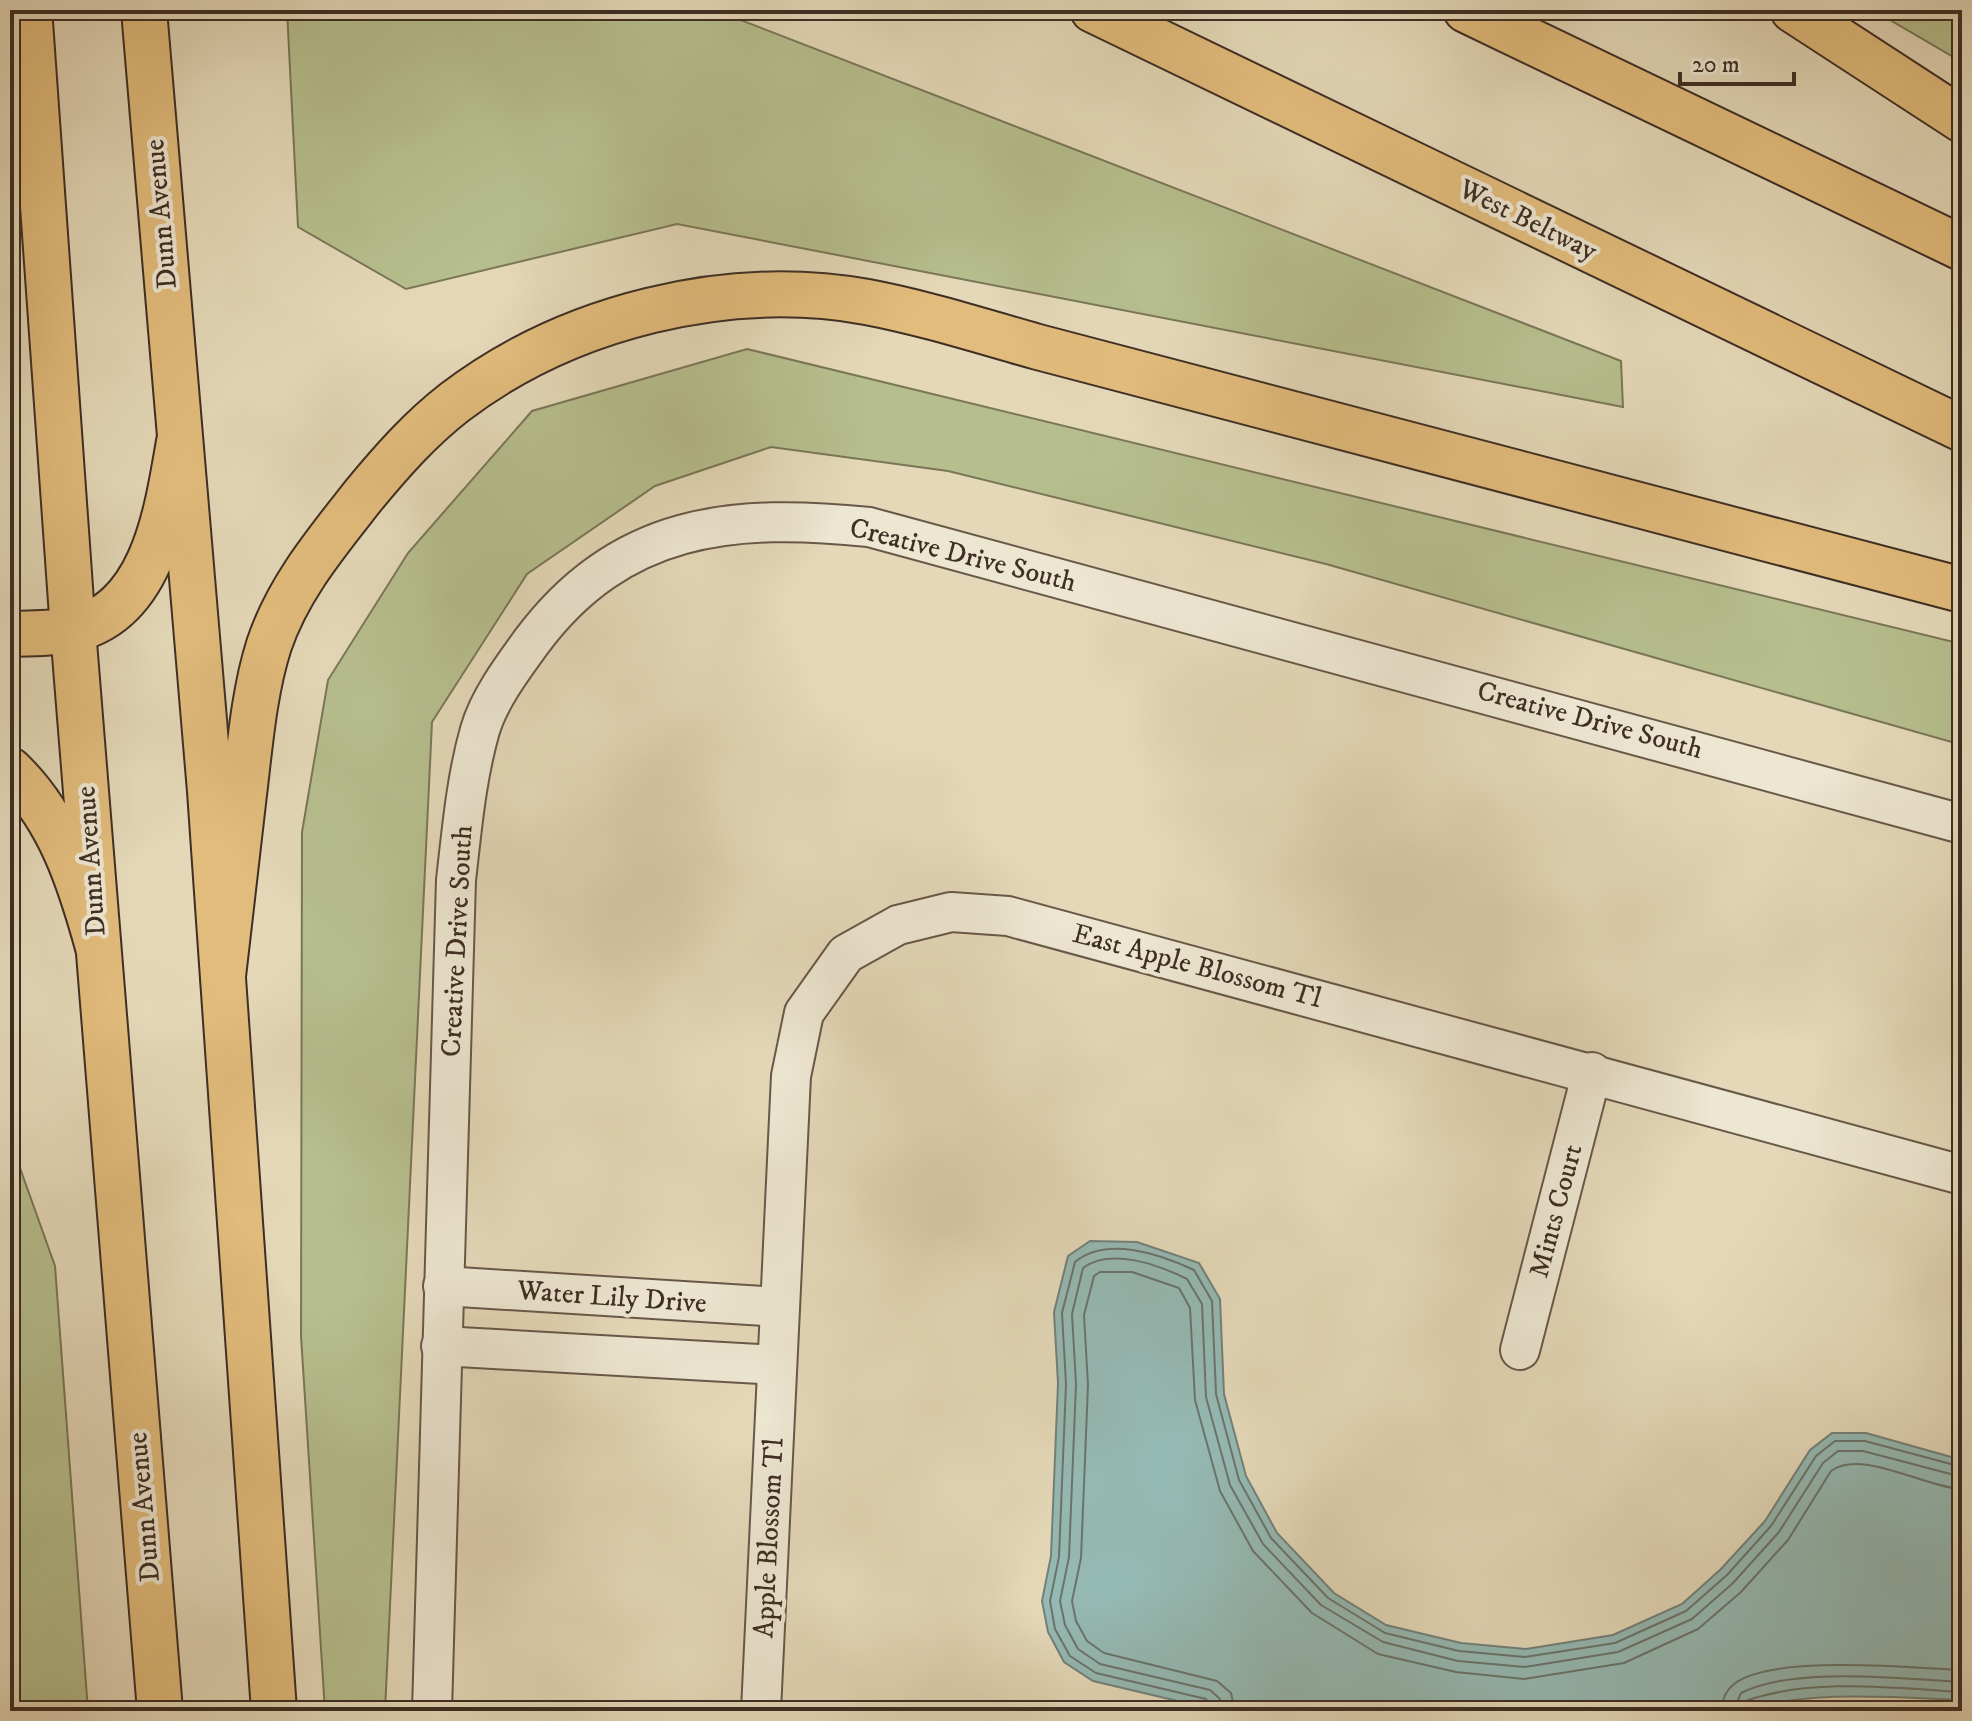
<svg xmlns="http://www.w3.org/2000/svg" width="1972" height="1721" viewBox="0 0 1972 1721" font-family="'IM FELL DW Pica',serif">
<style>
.green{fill:#b6be8d;stroke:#7a7658;stroke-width:2}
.water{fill:#95b9b3;stroke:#72817a;stroke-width:2}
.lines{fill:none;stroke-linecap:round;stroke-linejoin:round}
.shore{stroke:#6a746c;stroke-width:2}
.minor-casing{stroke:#685849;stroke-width:42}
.major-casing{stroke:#3e2e24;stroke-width:48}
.highway-casing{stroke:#3e2e24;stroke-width:48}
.minor{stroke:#ede6d1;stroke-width:38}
.major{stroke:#e2bc7c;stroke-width:44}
.highway{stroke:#e2bc7c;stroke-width:44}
.labels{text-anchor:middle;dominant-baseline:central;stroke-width:8;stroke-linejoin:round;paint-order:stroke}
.street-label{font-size:28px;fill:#3e2e24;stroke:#ede6d1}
</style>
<rect width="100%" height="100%" fill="#e4d8b8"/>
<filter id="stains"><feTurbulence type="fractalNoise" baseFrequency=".0025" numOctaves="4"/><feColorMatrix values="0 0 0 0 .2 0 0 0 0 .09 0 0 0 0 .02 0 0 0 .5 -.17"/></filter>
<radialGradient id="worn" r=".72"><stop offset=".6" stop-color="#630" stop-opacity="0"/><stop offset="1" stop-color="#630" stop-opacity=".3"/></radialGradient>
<g class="green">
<polygon points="287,10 715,10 1621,361 1623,407 677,224 406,289 298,227"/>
<polygon points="1873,10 1962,10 1962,62"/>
<polygon points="747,349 1962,644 1962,745 1326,564 948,471 771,447 655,486 527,574 432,722 385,1711 325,1711 301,1336 302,832 328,680 408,553 532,411"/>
<polygon points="10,1140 55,1266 88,1711 12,1711 10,1703"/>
</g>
<path class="water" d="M1090,1241L1137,1242L1199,1263L1220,1299L1224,1394L1246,1476L1277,1533L1334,1593L1386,1625L1461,1643L1526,1649L1613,1635L1682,1604L1721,1569L1765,1521L1810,1450L1832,1433H1866L1962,1460V1700C1886,1697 1812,1690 1739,1711H1220L1093,1681L1064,1662L1048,1632L1042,1601L1051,1556L1058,1383L1054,1312L1068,1256Z"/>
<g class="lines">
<g class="shore">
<path d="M1213,1711L1206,1699L1096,1673L1070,1656L1055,1629L1050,1601L1059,1557L1066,1384L1062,1313L1075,1262C1107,1236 1160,1254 1194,1270L1212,1301L1216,1394L1239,1480L1271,1538L1328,1598L1385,1633L1459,1651L1525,1657L1615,1643L1686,1611L1727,1575L1771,1526L1816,1456L1835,1441H1865L1962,1467"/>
<path d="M1223,1711L1220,1699L1210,1690L1100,1664L1078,1649L1065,1625L1060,1601L1069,1557L1076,1384L1072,1314L1083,1268C1110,1247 1159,1265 1187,1279L1202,1304L1206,1397L1230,1485L1263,1544L1321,1605L1383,1642L1458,1661L1525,1667L1618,1652L1692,1619L1733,1583L1779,1532L1823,1463L1838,1451H1863L1962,1477"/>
<path d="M1235,1711L1231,1693L1217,1681L1104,1653L1087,1641L1076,1621L1072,1601L1081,1558L1088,1385L1084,1315L1094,1276L1100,1272H1132L1179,1288L1190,1308L1195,1400L1220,1491L1253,1551L1312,1613L1378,1654L1456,1672L1524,1679L1624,1663L1698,1629L1741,1592L1788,1540L1831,1471C1861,1448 1926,1488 1962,1489"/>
<path d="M1721,1711C1722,1700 1725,1691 1734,1684C1772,1654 1912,1668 1962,1670"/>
<path d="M1733,1711L1741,1693C1794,1666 1903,1679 1962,1682"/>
<path d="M1743,1711L1748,1700C1814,1678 1893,1688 1962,1692"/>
</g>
<defs>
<g id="minor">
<polyline points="443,1286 780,1307"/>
<polyline points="441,1346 777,1365"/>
<polyline points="1520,1350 1592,1072"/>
<path d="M432,1711L456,880C462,829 466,779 480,730C489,699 513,667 532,641C620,523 732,513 869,527L1962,824"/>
<polyline points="761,1711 791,1076 804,1013 846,954 898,925 951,912 1008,916 1962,1175"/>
</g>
<g id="major">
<polyline points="144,10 210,791 274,1711"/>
<polyline points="30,22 73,630 160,1711"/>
</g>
<g id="highway">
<polyline points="1093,10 1962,429"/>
<polyline points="1466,10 1962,248"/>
<polyline points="1793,10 1962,120"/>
<polyline points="10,101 20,10"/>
<path d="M10,634C30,633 53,634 72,630C154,612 167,510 179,442"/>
<path d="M10,770C60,818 80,882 98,947"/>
<path d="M223,976C230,915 237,854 244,794C250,745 254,692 269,645C288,588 327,542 363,496C391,462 420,429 455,402C568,316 727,277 867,302C925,313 981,331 1038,347L1962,590"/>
</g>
</defs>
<use href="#minor" class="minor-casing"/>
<use href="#major" class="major-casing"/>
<use href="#highway" class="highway-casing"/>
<use href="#minor" class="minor"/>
<use href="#major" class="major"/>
<use href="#highway" class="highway"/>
</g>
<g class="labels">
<g class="street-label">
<text transform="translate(161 214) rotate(-95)">Dunn Avenue</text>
<text transform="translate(1528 220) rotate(26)">West Beltway</text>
<text transform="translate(963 555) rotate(14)">Creative Drive South</text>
<text transform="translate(1590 720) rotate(15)">Creative Drive South</text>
<text transform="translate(91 861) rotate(-94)">Dunn Avenue</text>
<text transform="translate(457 941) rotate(-87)">Creative Drive South</text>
<text transform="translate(1197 966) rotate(15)">East Apple Blossom Tl</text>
<text transform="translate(1556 1211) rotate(-75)">Mints Court</text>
<text transform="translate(612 1297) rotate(4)">Water Lily Drive</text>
<text transform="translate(144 1507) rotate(-95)">Dunn Avenue</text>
<text transform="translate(769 1538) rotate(-87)">Apple Blossom Tl</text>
</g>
</g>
<rect width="1972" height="1721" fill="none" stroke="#e4d8b8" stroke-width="40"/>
<rect x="12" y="12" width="1948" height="1697" fill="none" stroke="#3e2e24" stroke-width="4"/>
<rect x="20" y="20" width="1932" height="1681" fill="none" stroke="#3e2e24" stroke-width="2"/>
<path d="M1680 72v12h114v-12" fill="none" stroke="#3e2e24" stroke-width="4"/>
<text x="1692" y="72" font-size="24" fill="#3e2e24" stroke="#ede6d1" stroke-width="6" paint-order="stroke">20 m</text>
<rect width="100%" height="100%" filter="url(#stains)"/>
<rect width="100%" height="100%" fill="url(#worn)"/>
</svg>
